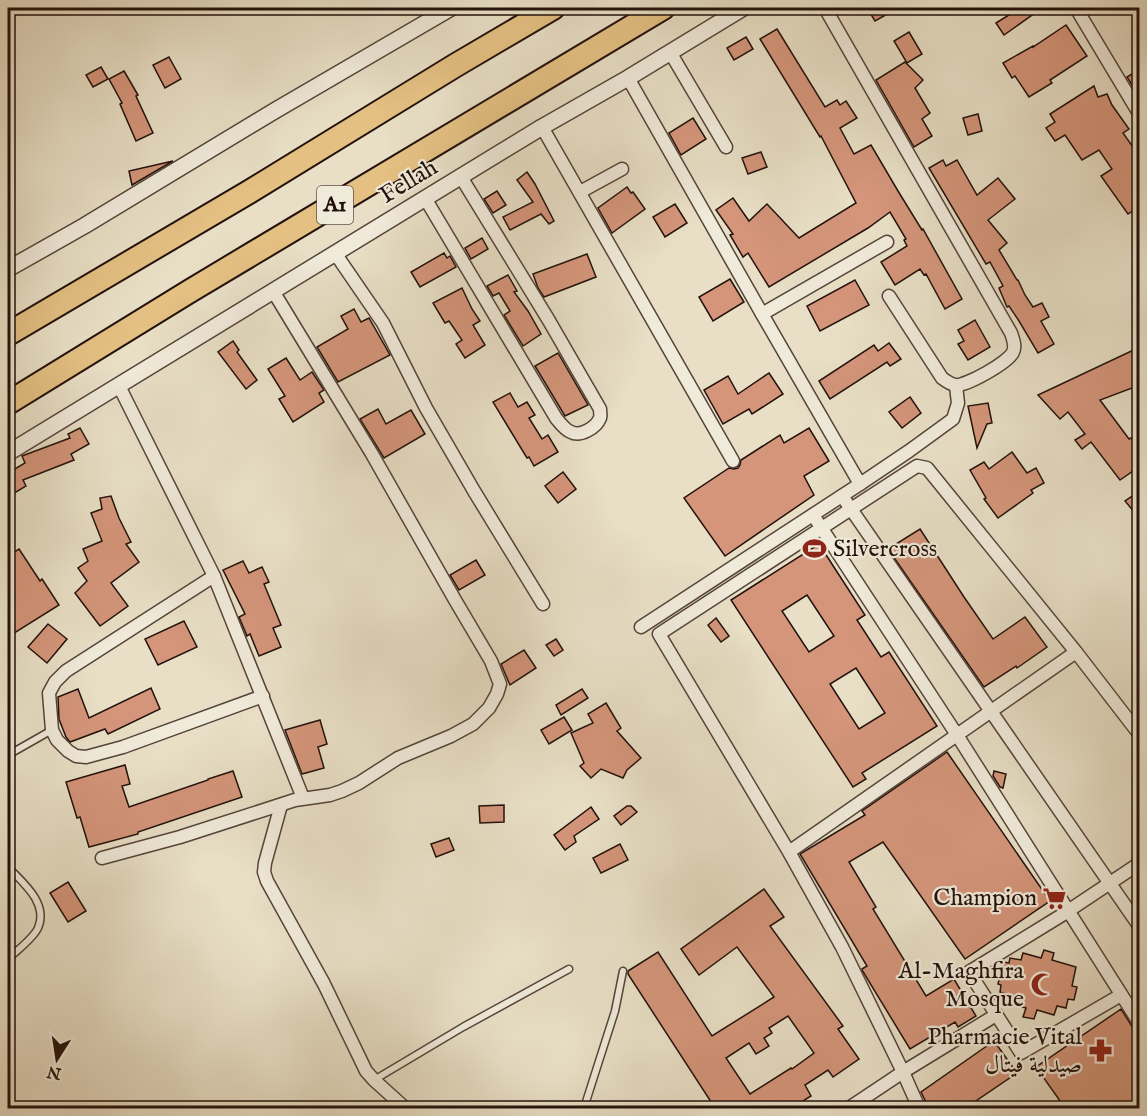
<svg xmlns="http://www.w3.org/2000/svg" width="1147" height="1116" viewBox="0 0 1147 1116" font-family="'IM FELL English',Amiri,serif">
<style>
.building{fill:#d4957a;stroke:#22110b;stroke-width:1.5;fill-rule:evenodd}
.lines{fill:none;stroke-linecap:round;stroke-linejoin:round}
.service-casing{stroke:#54443a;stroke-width:9}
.minor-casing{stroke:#54443a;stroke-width:15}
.tertiary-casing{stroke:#54443a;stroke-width:18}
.motorway-casing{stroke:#22110b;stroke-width:26}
.service{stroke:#f0eada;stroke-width:6}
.minor{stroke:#f0eada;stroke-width:12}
.tertiary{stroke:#f0eada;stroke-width:15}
.motorway{stroke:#e4c083;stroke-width:22}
.labels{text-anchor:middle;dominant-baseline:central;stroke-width:4.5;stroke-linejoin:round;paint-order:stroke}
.shield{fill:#f0eada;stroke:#605249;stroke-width:1.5}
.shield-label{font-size:22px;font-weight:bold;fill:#22110b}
.street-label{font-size:24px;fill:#22110b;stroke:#f0eada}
.poi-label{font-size:24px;fill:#22110b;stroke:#f0eada;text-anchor:end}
</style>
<rect width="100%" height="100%" fill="#e8dfc6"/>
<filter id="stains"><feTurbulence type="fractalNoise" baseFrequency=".00333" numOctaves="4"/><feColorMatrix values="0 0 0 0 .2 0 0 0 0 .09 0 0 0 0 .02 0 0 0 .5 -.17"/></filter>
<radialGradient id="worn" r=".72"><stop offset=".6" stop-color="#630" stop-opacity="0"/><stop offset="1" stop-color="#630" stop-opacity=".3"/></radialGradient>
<g class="building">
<polygon points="867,8 898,8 875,21"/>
<polygon points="1020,8 1042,8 1004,35 996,23"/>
<polygon points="1066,25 1087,56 1050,80 1052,83 1029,97 1015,76 1012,78 1003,63 1033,46 1033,47"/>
<polygon points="777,29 825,107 837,100 840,105 846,101 857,118 840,128 854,154 871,145 898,191 922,230 923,229 962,299 945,309 926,274 924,275 920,269 895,285 881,262 907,246 904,240 906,239 890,212 868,228 769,287 748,253 743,257 730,235 733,234 716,210 733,198 749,221 767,204 799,238 856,203 821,136 820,137 760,39"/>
<polygon points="909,32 922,54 907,63 894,41"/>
<polygon points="746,37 753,49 734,60 727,48"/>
<polygon points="169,57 181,79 165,88 153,65"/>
<polygon points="905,62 923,80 915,88 930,113 922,119 932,136 914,147 876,80"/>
<polygon points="101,67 108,79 93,87 86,75"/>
<polygon points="1140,69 1140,98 1127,77"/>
<polygon points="124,71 138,95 136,96 153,133 136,141 120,104 122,103 109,79"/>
<polygon points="1094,86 1098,97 1107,94 1112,105 1129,129 1123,133 1140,157 1140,206 1128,214 1101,176 1112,169 1099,150 1082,160 1065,135 1055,141 1046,128 1055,122 1050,114"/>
<polygon points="978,114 982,131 968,135 963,118"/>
<polygon points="693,118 706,139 681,155 669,133"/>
<polygon points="761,152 767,167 748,174 742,158"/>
<polygon points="943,160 946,166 957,160 977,195 998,178 1015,199 988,220 1007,243 999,250 1017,280 1018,280 1025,295 1033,307 1042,303 1049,317 1041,321 1054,344 1038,353 1019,321 1009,306 1007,307 999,288 1003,286 990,262 986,264 929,168"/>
<polygon points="173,161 132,185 129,171"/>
<polygon points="527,172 535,184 554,221 549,224 541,214 510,230 503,217 533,202 517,180"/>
<polygon points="627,187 631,193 633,192 645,209 612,233 598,208"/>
<polygon points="497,191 506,205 493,213 484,199"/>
<polygon points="675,204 687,223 665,237 653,217"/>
<polygon points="482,238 488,249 471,259 465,248"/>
<polygon points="444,253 447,258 450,256 456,267 420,287 411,272"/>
<polygon points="587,254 596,277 544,297 538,288 533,274"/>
<polygon points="508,275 517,291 514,292 528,311 541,334 523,346 504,315 510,311 499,293 493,296 487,286"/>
<polygon points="730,279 744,302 713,321 699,297"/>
<polygon points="855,280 869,305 820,331 807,306"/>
<polygon points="462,288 472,309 480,321 473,325 485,345 465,358 456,344 462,340 449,321 445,323 433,303"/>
<polygon points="354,309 361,322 369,318 390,355 338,382 317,347 348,329 341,316"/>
<polygon points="975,320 990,347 968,360 958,344 964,341 958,330"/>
<polygon points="233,341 239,350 237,352 257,380 246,389 218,352"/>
<polygon points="889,343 901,359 890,366 887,362 830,399 819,381 874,345 878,351"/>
<polygon points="1140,347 1140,385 1100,400 1129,439 1131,438 1140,448 1140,466 1120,480 1091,442 1082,449 1075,440 1085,434 1068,412 1060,419 1038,395"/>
<polygon points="558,353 588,405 565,416 535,366"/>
<polygon points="286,358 300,380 312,372 324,390 319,393 324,402 293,422 279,399 285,396 268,369"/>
<polygon points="769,373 783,394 752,414 749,409 723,424 704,390 728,376 738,394"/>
<polygon points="510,393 518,407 527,402 535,415 529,418 542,439 548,435 558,452 534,466 529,457 527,458 493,402"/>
<polygon points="910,397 921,413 902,428 889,412"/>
<polygon points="988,403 992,423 987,424 977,448 968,406"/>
<polygon points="378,409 386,424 411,410 425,434 384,458 360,419"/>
<polygon points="80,428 89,444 71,454 74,460 23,480 26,486 8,497 8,473 25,463 22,456 70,438 68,434"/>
<polygon points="809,428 829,461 804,476 814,495 725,556 684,498 729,468 734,469 738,468 740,465 741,460 780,435 784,443"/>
<polygon points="1012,452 1027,473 1036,468 1044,483 1031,490 1033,493 998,518 984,499 986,498 970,470 984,462 989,469"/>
<polygon points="563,472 576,489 558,503 545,486"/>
<polygon points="1140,491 1140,519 1125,501"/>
<polygon points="111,496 119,518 131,542 126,544 139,562 111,583 128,606 100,626 75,593 87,581 78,568 88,561 83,549 102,541 91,513 102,509 100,498"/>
<polygon points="920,529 964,597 993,639 1025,617 1047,647 1017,668 1016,666 984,687 888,549"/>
<path d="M819,544L865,615L857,620L881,657L889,652L937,726L862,773L866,779L853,787L731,600ZM807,595L834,636L809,652L782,611ZM856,668L885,713L859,729L830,684Z"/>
<polygon points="19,549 40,581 42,579 59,605 8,637 8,556"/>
<polygon points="476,560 485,575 459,590 450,575"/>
<polygon points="243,561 249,573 262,567 269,582 264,584 281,625 273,628 281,647 259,656 250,634 247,636 245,631 239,617 245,614 223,570"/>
<polygon points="716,618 729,636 721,642 708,625"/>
<polygon points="184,621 197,647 158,665 145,639"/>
<polygon points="48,624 67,639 47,663 28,647"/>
<polygon points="556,639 563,650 554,656 546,645"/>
<polygon points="524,650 536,668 510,685 501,664"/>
<polygon points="151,688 160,709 108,734 105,729 70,742 66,737 59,719 58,697 78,689 89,718"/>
<polygon points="582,689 588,698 561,715 556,705"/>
<polygon points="606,703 621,728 617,731 641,758 627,770 623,778 601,769 591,778 580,766 584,763 571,733 593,723 588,714"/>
<polygon points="564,717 572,730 549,744 541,730"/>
<polygon points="320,720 327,744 318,747 324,768 302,774 285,730"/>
<polygon points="947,752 1050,901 965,959 883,842 849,862 876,907 873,909 926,996 954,979 976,1016 958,1027 955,1022 910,1049 862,970 862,969 867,966 800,854 865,815 862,811"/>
<polygon points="125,765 130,784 122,786 129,807 208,780 208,779 233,771 242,797 138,832 138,834 89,847 80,817 77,818 66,782"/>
<polygon points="994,771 1006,774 1003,788 1000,787 993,776"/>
<polygon points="504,805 504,822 480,823 479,806"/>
<polygon points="627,806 631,806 637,812 621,825 614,816"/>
<polygon points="591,807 599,819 574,836 576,842 565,850 554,835"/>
<polygon points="449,838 454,850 436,857 431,844"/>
<polygon points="620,844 628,860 601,873 593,858"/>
<polygon points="68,882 86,911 68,922 50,893"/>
<path d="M764,889L784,917L770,926L843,1026L838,1029L859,1059L833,1077L828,1070L805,1085L811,1096L792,1108H715L628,974V971L658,952L712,1036L774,997L737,947L699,975L681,949ZM788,1016L814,1053L792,1069L791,1068L750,1094L726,1058L749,1043L756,1054L769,1046L764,1038L772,1033L769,1028Z"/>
<polygon points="1044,950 1054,953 1052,960 1076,967 1072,986 1077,987 1074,1000 1068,999 1066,1008 1057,1006 1054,1015 1037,1010 1034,1019 1023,1017 1026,1008 1008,1003 1009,995 1000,992 1001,985 998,984 1003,962 1009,963 1010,958 1021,960 1023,953 1041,958"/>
<polygon points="1121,1009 1133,1028 1140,1035 1140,1108 1065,1108 1036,1067"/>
<polygon points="994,1041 1017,1073 973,1103 977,1108 929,1108 921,1092"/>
</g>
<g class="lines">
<defs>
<g id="service">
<polyline points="8,755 52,730"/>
<path d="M8,867C22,882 49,903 38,928C33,939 16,951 8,959"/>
<polyline points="374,1080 463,1027 569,969"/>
<polyline points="584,1108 615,1011 623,971"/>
</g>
<g id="minor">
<path d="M825,8L1011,333C1013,339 1016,346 1013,352C1009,362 965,387 955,385C950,384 946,381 942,378L889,296"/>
<polyline points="1076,8 1140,115"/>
<polyline points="670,52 726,147"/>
<polyline points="628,78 762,314 860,484"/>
<polyline points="542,127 733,461"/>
<polyline points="580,192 622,169"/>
<path d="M425,198L556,418C560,423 565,430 571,432C580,437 596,428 600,418C601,415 600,413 600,409L548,319L461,177"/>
<polyline points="335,253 383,323 426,408 474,491 543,604"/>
<polyline points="762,314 887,242"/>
<polyline points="119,386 214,576 303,798"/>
<polyline points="842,496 1140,927"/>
<polyline points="813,515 957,735 1140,1024"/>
<polyline points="214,576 66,671 55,682 49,693 52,730 57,740 68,751 76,756 86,757 123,747 263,696"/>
<polyline points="641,627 860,484 909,451 953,419 958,403 956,386"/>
<polyline points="1076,652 1140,735"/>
<polyline points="281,805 265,863 264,872 267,881 324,984 366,1071 374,1080 405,1108"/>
<polyline points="789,852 1076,652 927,468 917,466 659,634 789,852 842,947 903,1072 919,1108"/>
<polyline points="102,858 180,837 295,800 330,795 342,791 359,783 398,758 451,736 473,724 489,708 497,694 500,684 491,661 455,600 372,454 273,291"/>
<polyline points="1121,995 1021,1053 969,972 1062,915 1140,863"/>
<polyline points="849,1108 903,1072 996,1015"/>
</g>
<g id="tertiary">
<polyline points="8,269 84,226 276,110 451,8"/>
<polyline points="8,453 542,127 628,78 743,8"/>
</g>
<g id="motorway">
<polyline points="8,334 249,192 456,65 553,8"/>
<polyline points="8,403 190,291 663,8"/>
</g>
</defs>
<use href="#service" class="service-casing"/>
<use href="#minor" class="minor-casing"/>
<use href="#tertiary" class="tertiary-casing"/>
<use href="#motorway" class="motorway-casing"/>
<use href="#service" class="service"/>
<use href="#minor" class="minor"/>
<use href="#tertiary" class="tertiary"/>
<use href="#motorway" class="motorway"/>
</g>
<defs>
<symbol id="stadium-bare" viewBox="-9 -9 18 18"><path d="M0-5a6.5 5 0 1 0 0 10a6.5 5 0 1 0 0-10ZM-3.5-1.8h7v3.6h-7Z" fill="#8f2418" stroke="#f0eada" stroke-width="2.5" paint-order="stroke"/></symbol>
<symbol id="supermarket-bare" viewBox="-9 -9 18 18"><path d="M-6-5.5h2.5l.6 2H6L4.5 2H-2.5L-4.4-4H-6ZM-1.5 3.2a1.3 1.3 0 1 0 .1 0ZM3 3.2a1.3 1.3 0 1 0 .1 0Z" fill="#8f2418" stroke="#f0eada" stroke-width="2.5" paint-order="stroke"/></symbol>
<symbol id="mosque-bare" viewBox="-9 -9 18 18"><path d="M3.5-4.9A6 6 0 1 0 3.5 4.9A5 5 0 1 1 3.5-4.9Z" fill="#8f2418" stroke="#f0eada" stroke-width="2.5" paint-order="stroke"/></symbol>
<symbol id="pharmacy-bare" viewBox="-9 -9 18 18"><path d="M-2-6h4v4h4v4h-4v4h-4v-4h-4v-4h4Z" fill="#8f2418" stroke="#f0eada" stroke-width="2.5" paint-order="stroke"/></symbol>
</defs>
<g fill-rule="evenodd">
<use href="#stadium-bare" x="798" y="532" width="33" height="33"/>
<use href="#supermarket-bare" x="1038" y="882" width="33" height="33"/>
<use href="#mosque-bare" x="1026" y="968" width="33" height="33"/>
<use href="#pharmacy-bare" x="1084" y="1034" width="33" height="33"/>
</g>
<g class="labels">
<rect class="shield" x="317" y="186" width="36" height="38" rx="4.5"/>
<g class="shield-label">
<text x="335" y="205">A1</text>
</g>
<g class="street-label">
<text transform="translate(409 182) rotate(-31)">Fellah</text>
</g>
<g class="poi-label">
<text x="833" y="549" text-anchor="start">Silvercross</text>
<text x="1037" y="898">Champion</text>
<text x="1024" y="971">Al-Maghfira<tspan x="1024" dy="28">Mosque</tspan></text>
<text x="1082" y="1037">Pharmacie Vital<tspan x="1082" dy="28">صيدلية فيتال</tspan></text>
</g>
</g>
<rect width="1147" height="1116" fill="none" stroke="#e8dfc6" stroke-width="30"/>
<rect x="9" y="9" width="1129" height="1098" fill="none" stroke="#22110b" stroke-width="3"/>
<rect x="15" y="15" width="1117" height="1086" fill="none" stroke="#22110b" stroke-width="1.5"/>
<g transform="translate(57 1059) rotate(192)" stroke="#f0eada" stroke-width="4.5" paint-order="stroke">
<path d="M0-4.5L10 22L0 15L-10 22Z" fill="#22110b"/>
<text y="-9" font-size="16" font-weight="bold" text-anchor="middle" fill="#22110b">N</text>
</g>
<rect width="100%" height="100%" filter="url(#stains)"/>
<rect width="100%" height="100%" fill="url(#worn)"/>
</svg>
